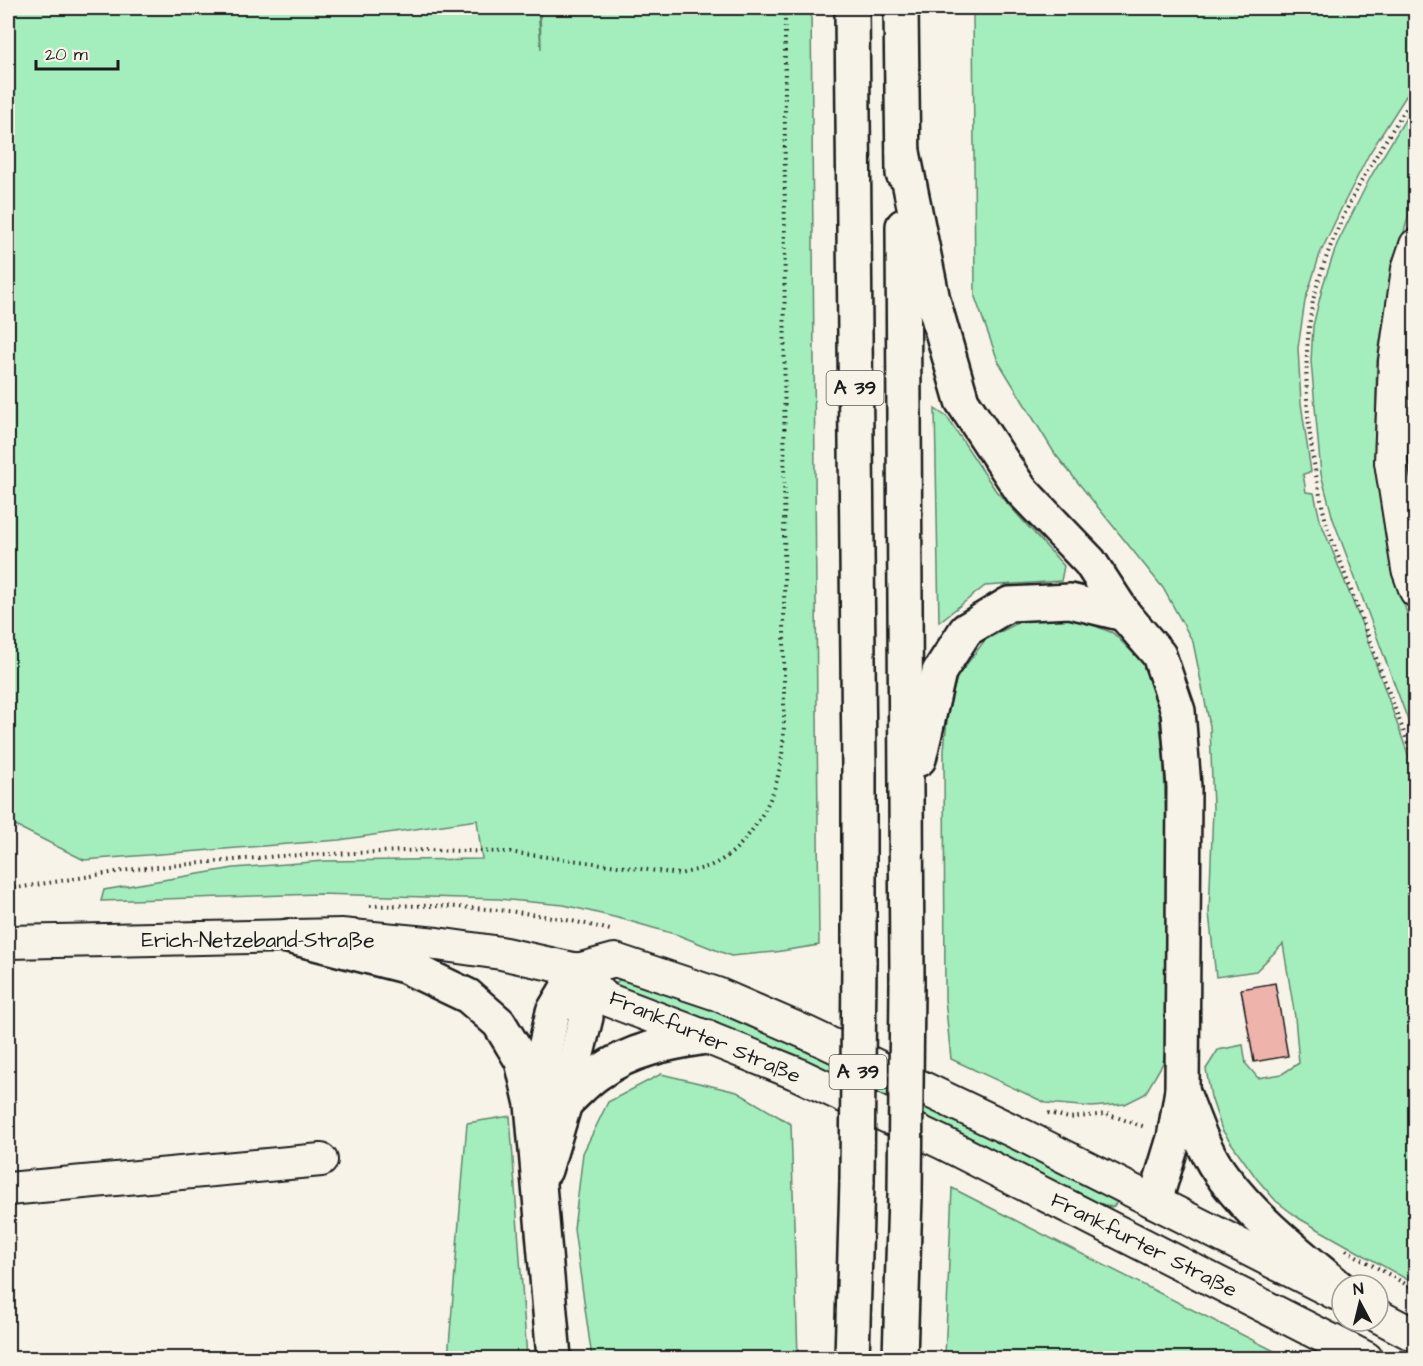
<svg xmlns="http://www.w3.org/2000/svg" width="1423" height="1366" viewBox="0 0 1423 1366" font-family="'Architects Daughter',sans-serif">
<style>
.green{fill:#a4eebd;stroke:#60856c;stroke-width:1.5}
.building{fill:#eeb3ab;stroke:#1c1c1c;stroke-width:1.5}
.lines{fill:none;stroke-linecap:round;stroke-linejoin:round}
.minor-casing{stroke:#1c1c1c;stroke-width:36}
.highway-casing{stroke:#1c1c1c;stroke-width:38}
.path{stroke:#1c1c1c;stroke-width:4;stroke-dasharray:1.5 4.5;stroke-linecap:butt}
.minor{stroke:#f7f3e8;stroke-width:32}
.highway{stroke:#f7f3e8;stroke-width:33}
.highway-bridge-casing{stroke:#1c1c1c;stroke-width:38;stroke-linecap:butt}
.highway-bridge{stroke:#f7f3e8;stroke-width:33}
.labels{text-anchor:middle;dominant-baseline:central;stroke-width:6;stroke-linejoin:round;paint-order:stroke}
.shield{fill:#f7f3e8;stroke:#5e5c59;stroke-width:1.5}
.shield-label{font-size:20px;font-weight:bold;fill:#1c1c1c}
.street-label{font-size:21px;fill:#1c1c1c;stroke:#f7f3e8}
</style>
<rect width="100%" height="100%" fill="#f7f3e8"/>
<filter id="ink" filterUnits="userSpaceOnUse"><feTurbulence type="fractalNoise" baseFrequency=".0167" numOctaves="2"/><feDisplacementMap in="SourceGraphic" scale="12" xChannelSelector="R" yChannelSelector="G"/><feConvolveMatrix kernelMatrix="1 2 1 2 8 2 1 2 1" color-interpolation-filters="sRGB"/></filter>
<g filter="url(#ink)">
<g class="green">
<polygon points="8,8 538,8 541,49 540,8 811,8 819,945 775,952 731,956 678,935 622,919 564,905 499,899 319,894 101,901 104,890 234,868 325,861 482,859 477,820 339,840 84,860 8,822"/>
<polygon points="973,8 1415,8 1415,82 1369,154 1341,209 1320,254 1305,301 1298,348 1301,403 1311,472 1303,474 1306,492 1314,493 1320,520 1361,622 1415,774 1415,1284 1300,1219 1276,1201 1257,1179 1222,1130 1211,1097 1206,1069 1218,1050 1243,1045 1246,1064 1258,1078 1282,1074 1299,1063 1295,1017 1283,944 1256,971 1216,977 1209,913 1213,808 1210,726 1193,642 1163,588 1055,454 998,361 975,297"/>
<polygon points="1415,103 1415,194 1390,279 1377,361 1374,462 1389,558 1415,638 1415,739 1333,519 1321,474 1311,361 1313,326 1323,285 1337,244 1371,176"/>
<polygon points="935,409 947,417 996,491 1064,566 1061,581 985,586 939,622"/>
<polygon points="1070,616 1113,633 1143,663 1158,702 1164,765 1171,1014 1163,1063 1145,1094 1125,1104 1092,1107 1046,1103 951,1059 945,999 944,750 948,711 957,677 985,640 1027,618"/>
<path d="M619,980C668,986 729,1017 776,1038C890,1088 1001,1143 1113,1197L1117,1202L1114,1206L1111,1207L1091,1201L812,1066L714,1023L619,989L616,987L615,984Z"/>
<polygon points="661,1074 737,1092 791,1124 798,1358 592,1358 574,1229 583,1153 608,1102"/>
<polygon points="510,1116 527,1358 448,1358 467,1123"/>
<polygon points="952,1188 993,1209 1288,1358 945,1358"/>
</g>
<polygon class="building" points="1275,983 1288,1056 1254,1062 1241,989"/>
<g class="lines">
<defs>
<g id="minor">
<polyline points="1416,245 1408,269 1395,361 1391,462 1408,569 1416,591"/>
<polyline points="8,942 341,935 437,944 501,953 578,970 615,960 717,994 807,1033 1026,1137 1335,1293"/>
<polyline points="578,970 606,999 706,1037 795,1073 943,1143 1366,1358"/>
<polyline points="8,1189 321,1160"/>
<polyline points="1378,1316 1416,1336"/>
</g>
<g id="highway">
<polyline points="852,8 859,769 859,963"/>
<polyline points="901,8 903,174"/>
<polyline points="903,152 933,300 962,401 1021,490 1090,562 1124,614 1159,655 1178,711 1184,787 1182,1090 1174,1138 1155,1201"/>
<polyline points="903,226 907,983"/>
<polyline points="919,759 939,672 966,630 1009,604 1070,601 1124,614"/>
<polyline points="288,936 405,966 468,996 499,1023 522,1061 532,1104 554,1358"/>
<path d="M1182,1090C1194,1120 1204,1153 1224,1178C1257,1222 1301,1255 1342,1290"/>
<polyline points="534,1097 553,1012 578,970"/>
<path d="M565,1103C576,1093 587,1080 600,1072C631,1050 668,1043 706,1037"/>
<polyline points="545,1170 565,1103 586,1017 578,970"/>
<polyline points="852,1358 857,1181"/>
<polyline points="900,1358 905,1196"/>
</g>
</defs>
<use href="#minor" class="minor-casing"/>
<use href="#highway" class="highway-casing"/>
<g class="path">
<path d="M1416,94C1379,149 1342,207 1322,270C1319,280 1315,290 1313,301C1299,376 1309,453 1327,526L1416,765"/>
<path d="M8,888H16L135,869L279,856L427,850L508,852L680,874C695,870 710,868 723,859C748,844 772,803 778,776C785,749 784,720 784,693L785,8"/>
<path d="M370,906C451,904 531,909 610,930"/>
<polyline points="1048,1113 1069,1118 1107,1114 1145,1127"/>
<polyline points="1346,1250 1416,1290"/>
</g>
<use href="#minor" class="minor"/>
<use href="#highway" class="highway"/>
<defs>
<g id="highway-bridge">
<polyline points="857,1181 859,963"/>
<polyline points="905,1196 907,983"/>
</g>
</defs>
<use href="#highway-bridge" class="highway-bridge-casing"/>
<use href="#highway-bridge" class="highway-bridge"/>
</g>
</g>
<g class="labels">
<g class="shield">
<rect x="826.5" y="371" width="57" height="34" rx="4.5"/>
<rect x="829.5" y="1055" width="57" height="34" rx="4.5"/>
</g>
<g class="shield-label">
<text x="855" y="388">A 39</text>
<text x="858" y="1072">A 39</text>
</g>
<g class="street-label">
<text x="258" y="940">Erich-Netzeband-Straße</text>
<text transform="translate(705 1037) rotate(23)">Frankfurter Straße</text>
<text transform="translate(1144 1245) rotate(27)">Frankfurter Straße</text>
</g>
</g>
<rect width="1423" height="1366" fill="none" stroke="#f7f3e8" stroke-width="30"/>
<rect x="15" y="15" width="1393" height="1336" fill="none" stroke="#1c1c1c" stroke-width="2" filter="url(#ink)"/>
<g transform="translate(1360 1303) rotate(353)"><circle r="28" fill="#f7f3e8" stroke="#9f9d96" stroke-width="1.5"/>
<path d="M0-4.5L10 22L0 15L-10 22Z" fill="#1c1c1c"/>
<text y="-9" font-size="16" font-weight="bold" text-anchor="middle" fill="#1c1c1c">N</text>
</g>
<path d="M36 60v9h82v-9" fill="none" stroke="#1c1c1c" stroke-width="3"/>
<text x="45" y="60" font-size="18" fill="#1c1c1c" stroke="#f7f3e8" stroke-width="4.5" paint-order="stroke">20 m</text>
</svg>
